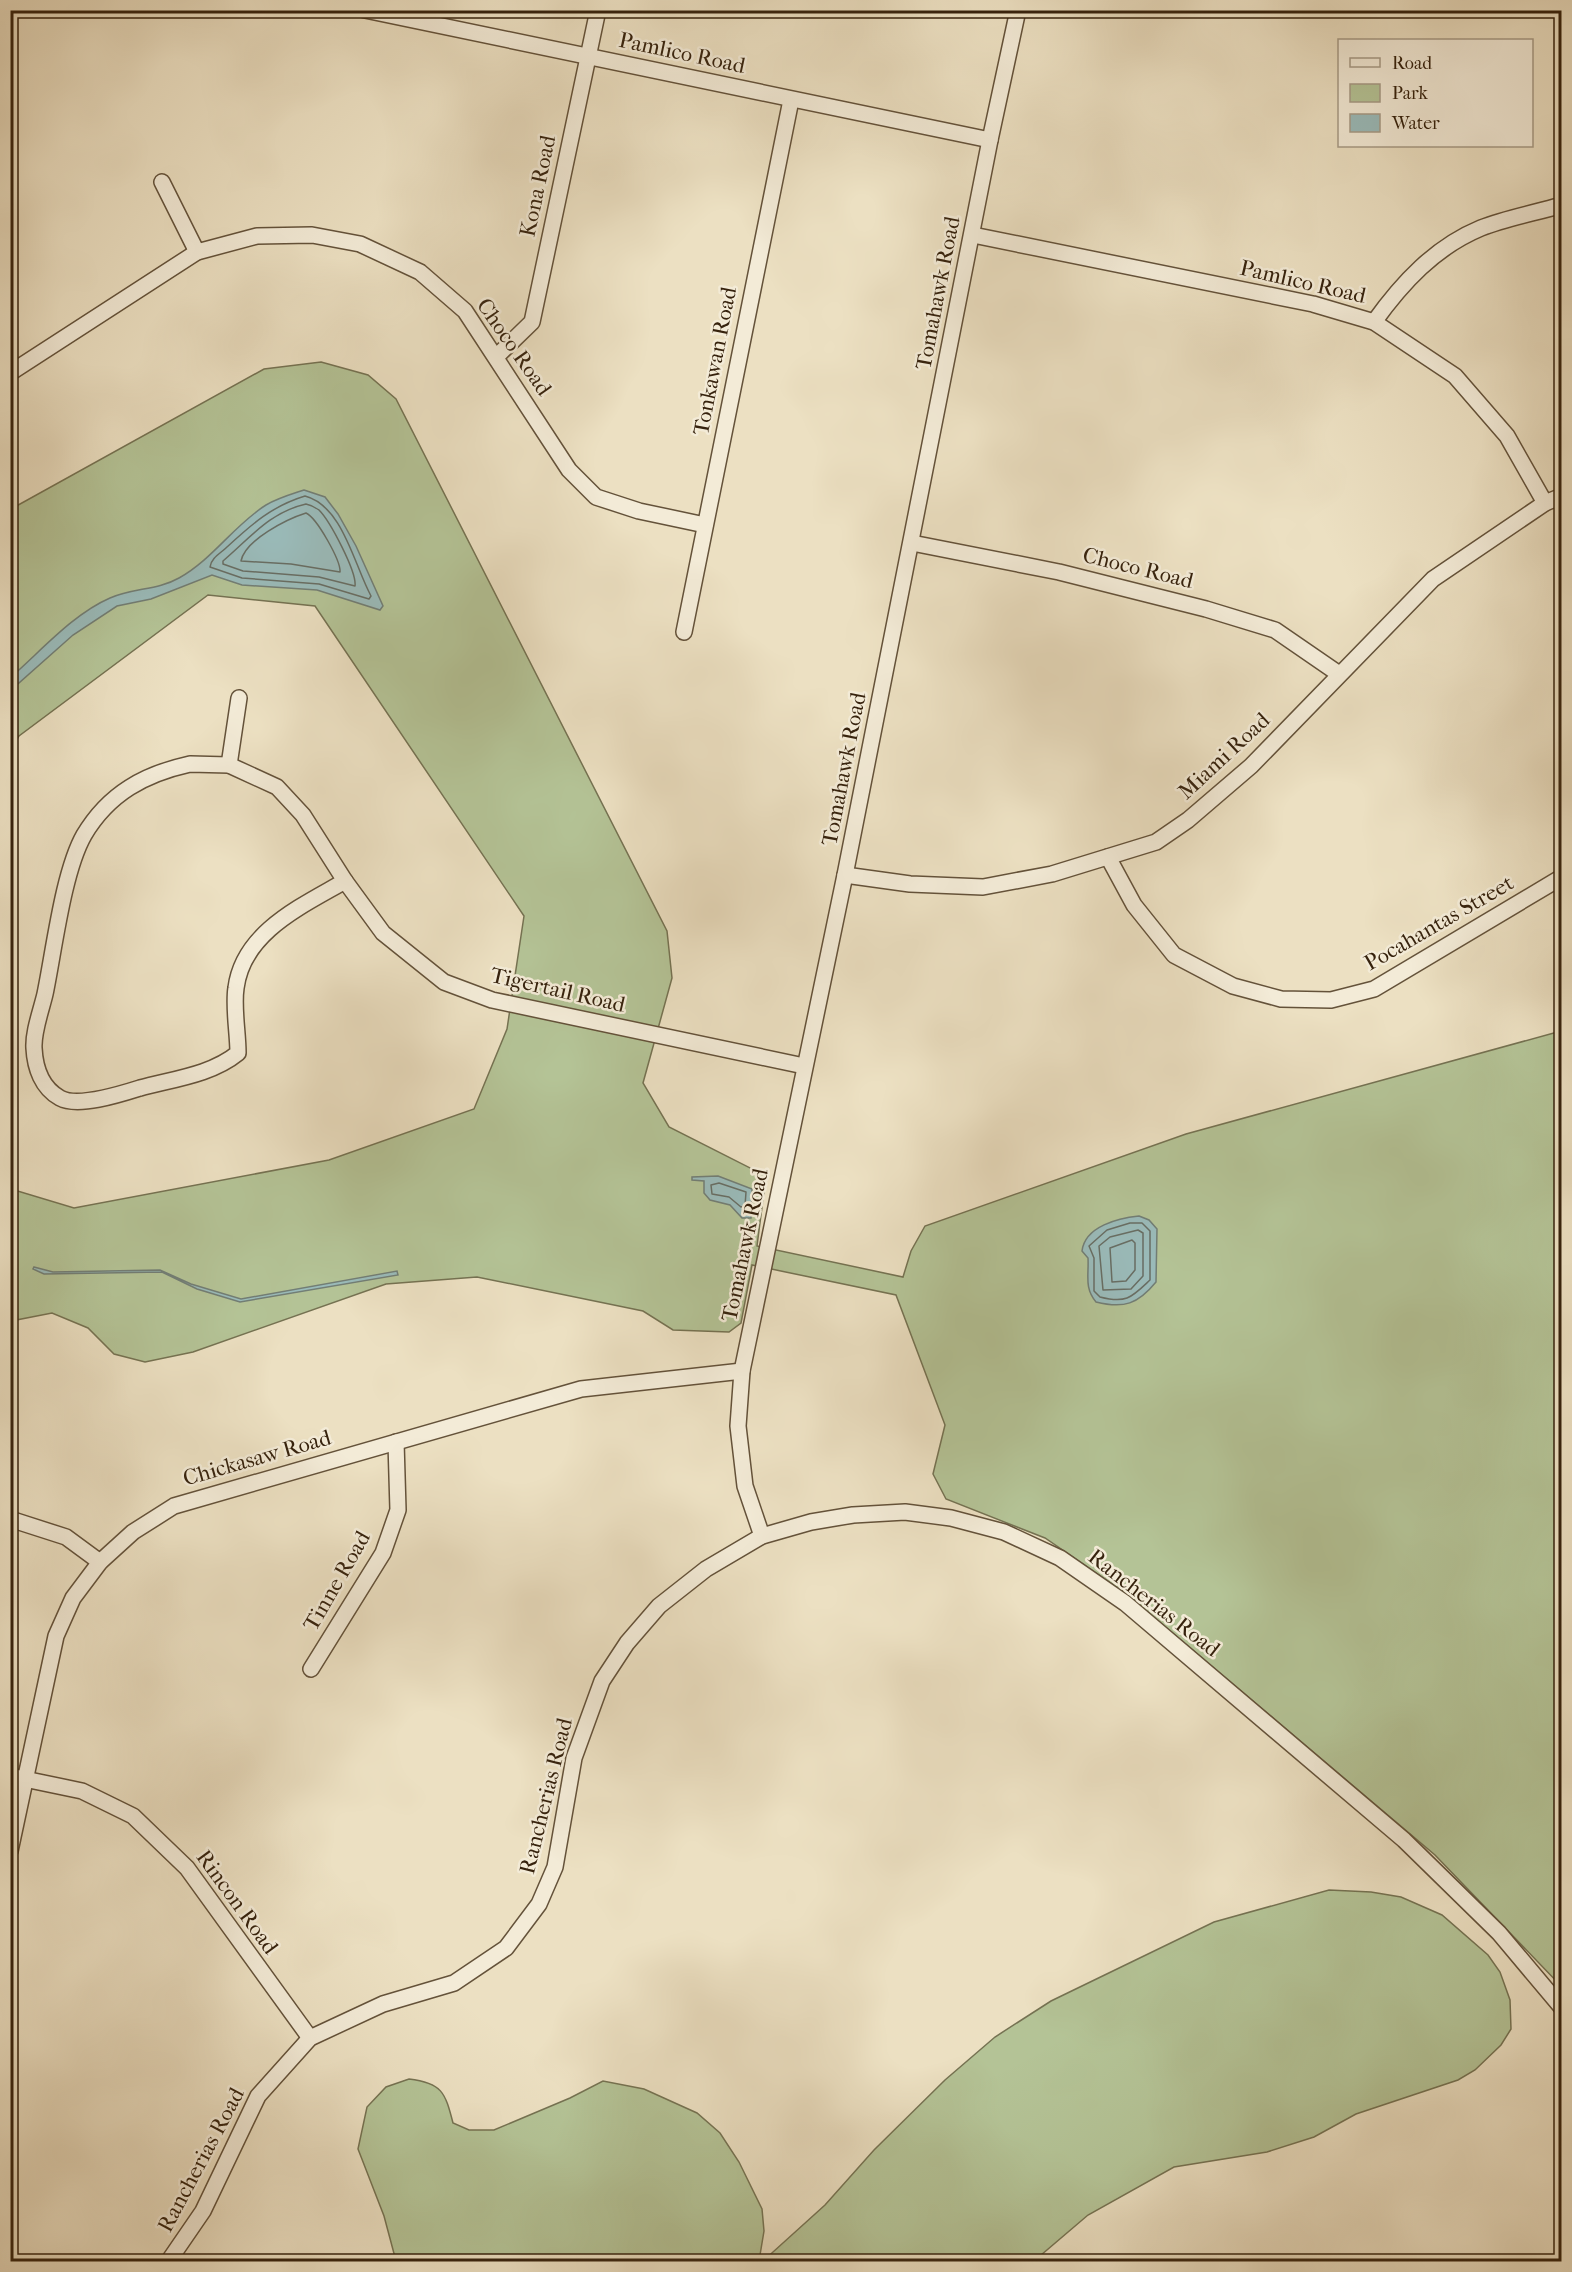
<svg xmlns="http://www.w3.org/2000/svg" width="1572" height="2272" viewBox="0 0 1572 2272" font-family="'IM FELL French Canon',serif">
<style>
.green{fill:#b4c396;stroke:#757252;stroke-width:1.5}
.water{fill:#9abbba;stroke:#727e75;stroke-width:1.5}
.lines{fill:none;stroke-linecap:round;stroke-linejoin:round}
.shore{stroke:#686e64;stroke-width:1.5}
.minor-casing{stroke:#64523a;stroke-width:18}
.minor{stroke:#f3ebd7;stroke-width:15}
.labels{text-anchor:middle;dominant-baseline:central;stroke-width:5;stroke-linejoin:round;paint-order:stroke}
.street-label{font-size:22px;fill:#36220d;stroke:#f3ebd7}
</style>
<rect width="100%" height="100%" fill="#ece0c2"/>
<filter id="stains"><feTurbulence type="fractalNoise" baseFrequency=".00333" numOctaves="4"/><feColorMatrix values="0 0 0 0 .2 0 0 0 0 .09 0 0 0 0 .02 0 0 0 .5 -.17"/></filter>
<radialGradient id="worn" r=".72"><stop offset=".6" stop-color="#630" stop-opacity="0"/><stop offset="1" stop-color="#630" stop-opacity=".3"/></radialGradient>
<g class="green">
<polygon points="321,362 368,375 396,399 667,931 672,978 643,1083 669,1127 766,1176 757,1246 903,1277 911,1251 925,1226 1186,1134 1561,1031 1561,1986 1435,1855 1125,1593 1045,1538 946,1499 933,1474 945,1425 896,1295 752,1265 741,1323 729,1332 673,1330 643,1311 477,1277 386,1284 193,1352 145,1362 114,1354 88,1328 52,1313 11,1321 11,1189 74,1208 329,1160 474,1109 507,1029 524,916 315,606 208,595 19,736 11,750 11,509 264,369"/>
<polygon points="1329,1890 1371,1892 1401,1897 1442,1915 1488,1955 1500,1972 1510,2000 1511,2029 1501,2045 1475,2070 1458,2080 1356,2114 1314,2137 1267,2152 1174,2167 1088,2215 1034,2261 763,2261 825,2205 874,2150 945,2080 995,2037 1051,2001 1214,1922"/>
<path d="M409,2079C442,2083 445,2092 453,2123L469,2130H494L570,2098L603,2081L644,2089L697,2113L720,2133L739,2162L762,2209L764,2231L759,2261H396L384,2216L358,2149L367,2107L386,2087Z"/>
</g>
<g class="water">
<path d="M304,490L325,497L338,514L356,546L383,606L380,610L317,590L242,585L212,575L151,599L117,606L73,635L11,690V677C41,651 73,614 110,598C133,588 158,590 179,578C213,559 234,525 266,505C278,498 292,494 304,490Z"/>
<polygon points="718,1176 752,1189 751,1218 742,1218 730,1205 710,1200 704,1193 704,1181 692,1180 692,1177"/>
<path d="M1139,1216L1149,1220L1157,1229L1156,1282C1138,1304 1124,1309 1096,1302C1084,1288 1089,1275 1088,1258L1082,1251C1085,1226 1119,1218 1139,1216Z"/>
<polygon points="34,1267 53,1272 160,1270 191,1284 241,1299 397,1271 398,1275 240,1302 197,1289 162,1272 44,1274 33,1269"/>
</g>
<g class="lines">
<g class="shore">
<path d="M305,496C343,506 354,565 371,596L369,599L319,584L242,578L210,567C211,558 221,553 227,547C252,524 272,506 305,496Z"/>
<path d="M306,504C311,505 315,507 319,510C330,521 357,572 355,586L319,577L243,571L223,564V561C250,538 270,512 306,504Z"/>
<path d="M306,513C317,518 341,561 340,572L291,564L241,561C245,540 287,519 306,513Z"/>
<polygon points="719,1183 746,1192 745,1206 741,1207 729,1197 712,1194 711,1185"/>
<path d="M1130,1223H1142L1150,1231V1280C1132,1297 1127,1304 1100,1297L1094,1291V1258L1089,1246L1107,1230Z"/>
<polygon points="1138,1230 1143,1233 1143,1276 1131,1289 1103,1290 1099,1246 1110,1237"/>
<polygon points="1132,1240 1135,1243 1135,1270 1126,1281 1112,1282 1110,1248"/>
</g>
<defs>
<g id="minor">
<polyline points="365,10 990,140"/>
<polyline points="162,182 197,252"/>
<polyline points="973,235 1313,304 1374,322 1455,376 1507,436 1545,503"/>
<path d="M1374,322C1402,283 1435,247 1481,228C1506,218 1535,213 1562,205"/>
<polyline points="496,357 532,322 598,10"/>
<polyline points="10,373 197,252 257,236 312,235 360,244 420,272 465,311 569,470 596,497 639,511 705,525"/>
<polyline points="912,543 1059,572 1206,609 1275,630 1339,674"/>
<polyline points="684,632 791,100"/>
<path d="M190,764L229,765L277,787L303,815L345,881C302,906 243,932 236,988C233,1007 238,1033 238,1053C211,1075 173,1079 140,1088C121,1094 78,1108 60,1098C42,1088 35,1068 34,1048C33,1032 41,1011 45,994C54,951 63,872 84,835C109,793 145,774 190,764Z"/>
<polyline points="229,765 239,698"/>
<polyline points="1108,857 1134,905 1174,955 1233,986 1281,999 1331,1000 1374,989 1562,877"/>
<polyline points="845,875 910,884 983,887 1052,874 1156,842 1188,820 1251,766 1433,579 1545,503 1562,496"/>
<polyline points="345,881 383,933 444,982 492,1000 804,1066"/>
<polyline points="10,1519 66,1537 100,1562"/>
<polyline points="762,1536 745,1486 738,1426 742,1371 845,875 990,140 1018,10"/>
<polyline points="311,1669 383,1553 398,1510 396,1442"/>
<polyline points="10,1776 82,1791 133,1816 187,1868 310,2038"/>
<polyline points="10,1851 56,1636 73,1598 100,1562 133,1532 174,1506 581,1389 742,1371"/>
<polyline points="168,2262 203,2211 258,2096 310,2038 383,2004 454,1983 506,1948 539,1904 555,1867 574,1758 602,1681 627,1643 659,1606 706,1569 762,1536 811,1522 853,1515 905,1512 951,1518 1004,1532 1060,1558 1125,1603 1404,1840 1499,1933 1562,2008"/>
</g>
</defs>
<use href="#minor" class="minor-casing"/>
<use href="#minor" class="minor"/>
</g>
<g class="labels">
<g class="street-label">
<text transform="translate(682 53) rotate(12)">Pamlico Road</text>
<text transform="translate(538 186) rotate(-78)">Kona Road</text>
<text transform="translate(1303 282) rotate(13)">Pamlico Road</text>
<text transform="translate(938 293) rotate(-79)">Tomahawk Road</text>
<text transform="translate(514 347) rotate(55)">Choco Road</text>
<text transform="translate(715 361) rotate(-79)">Tonkawan Road</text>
<text transform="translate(1138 568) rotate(14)">Choco Road</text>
<text transform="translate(1224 756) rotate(-43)">Miami Road</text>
<text transform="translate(844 769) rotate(-79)">Tomahawk Road</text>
<text transform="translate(1439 923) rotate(-30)">Pocahantas Street</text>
<text transform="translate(558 990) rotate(13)">Tigertail Road</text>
<text transform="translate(745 1245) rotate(-78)">Tomahawk Road</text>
<text transform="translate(257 1458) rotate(-16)">Chickasaw Road</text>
<text transform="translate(337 1581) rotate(-60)">Tinne Road</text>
<text transform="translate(1154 1603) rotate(38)">Rancherias Road</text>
<text transform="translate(546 1796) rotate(-76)">Rancherias Road</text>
<text transform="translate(237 1902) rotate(54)">Rincon Road</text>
<text transform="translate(201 2160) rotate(-62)">Rancherias Road</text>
</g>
</g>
<rect width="1572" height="2272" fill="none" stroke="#ece0c2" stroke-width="36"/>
<rect x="12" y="12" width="1548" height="2248" fill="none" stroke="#36220d" stroke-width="3"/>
<rect x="18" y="18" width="1536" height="2236" fill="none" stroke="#36220d" stroke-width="1.5"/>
<rect x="1338" y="39" width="195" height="108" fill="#f3ebd7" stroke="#a79b86" stroke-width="1.5"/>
<rect x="1350" y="58" width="30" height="9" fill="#f3ebd7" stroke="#a79b86" stroke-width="1.5"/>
<text x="1392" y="69" font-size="18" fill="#36220d">Road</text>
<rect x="1350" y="84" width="30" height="18" fill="#b4c396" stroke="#a79b86" stroke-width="1.5"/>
<text x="1392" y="99" font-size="18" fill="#36220d">Park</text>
<rect x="1350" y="114" width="30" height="18" fill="#9abbba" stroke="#a79b86" stroke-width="1.5"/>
<text x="1392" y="129" font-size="18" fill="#36220d">Water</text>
<rect width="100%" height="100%" filter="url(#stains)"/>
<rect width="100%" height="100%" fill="url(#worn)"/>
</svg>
